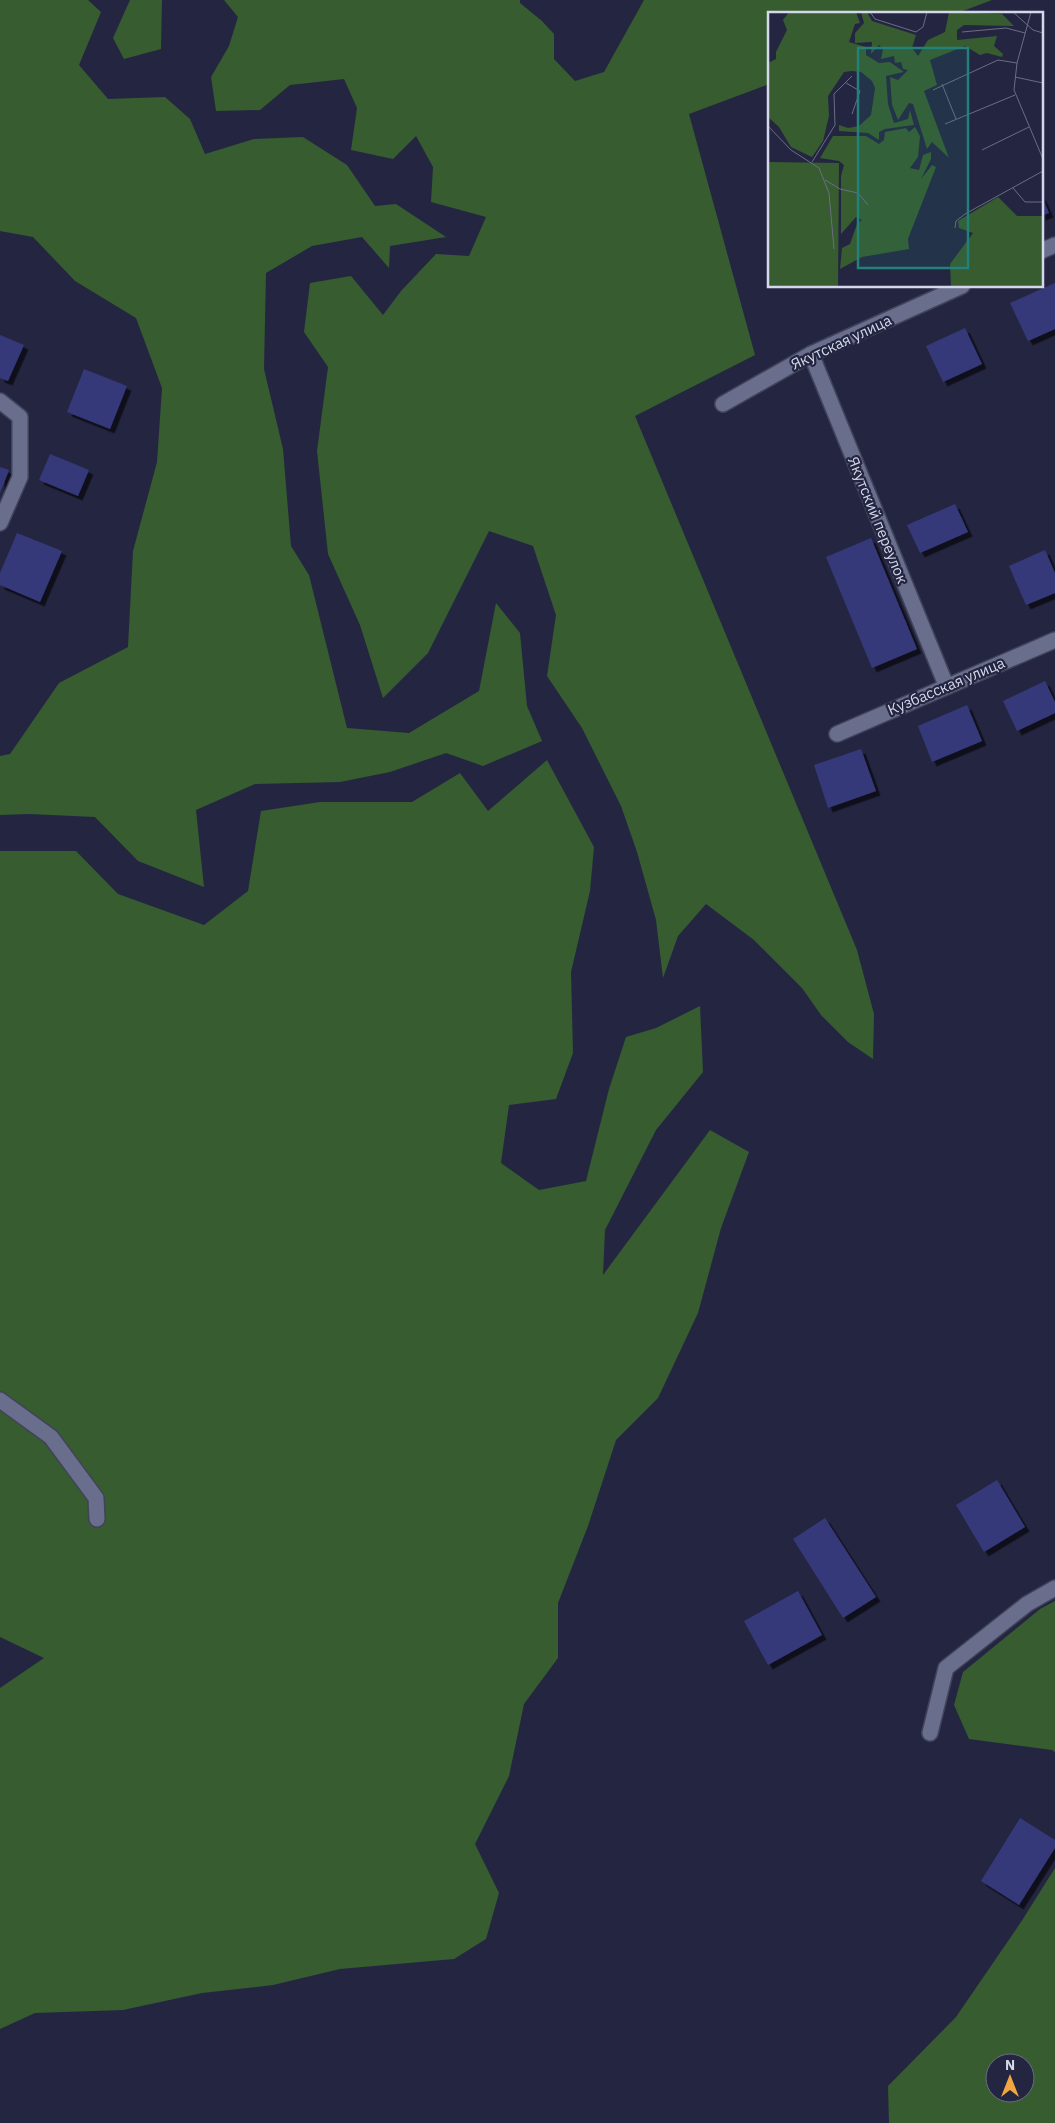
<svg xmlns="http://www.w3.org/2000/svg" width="1055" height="2123" viewBox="0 0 1055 2123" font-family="'IBM Plex Sans',sans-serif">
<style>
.green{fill:#365c30;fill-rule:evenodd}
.building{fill:#363879;filter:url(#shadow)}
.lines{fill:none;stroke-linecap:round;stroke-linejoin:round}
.lane-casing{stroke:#41435a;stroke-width:18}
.street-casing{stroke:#41435a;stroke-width:18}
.lane{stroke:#6a6e8d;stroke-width:15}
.street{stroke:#6a6e8d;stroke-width:15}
.labels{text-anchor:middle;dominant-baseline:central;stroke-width:4.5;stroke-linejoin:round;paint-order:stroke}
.street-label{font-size:15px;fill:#d5d8ea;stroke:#242641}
.inset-road{fill:none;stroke:#6b6d85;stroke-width:1}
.view{fill:#23807a;fill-opacity:0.15;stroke:#23807a;stroke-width:2.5}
.inset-edge{fill:none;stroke:#d5d8ea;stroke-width:2.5}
</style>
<defs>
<filter id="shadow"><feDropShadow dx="4.5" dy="4.5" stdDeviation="0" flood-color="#0009"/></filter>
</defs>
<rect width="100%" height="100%" fill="#242641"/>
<g class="green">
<polygon points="0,0 88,0 101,12 79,65 108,99 165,97 190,119 205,154 254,139 303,137 347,165 375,206 396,204 446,237 390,246 389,268 362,237 312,246 266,273 264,369 283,449 291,546 309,575 347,728 409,733 479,691 496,603 520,633 527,706 542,741 483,766 446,753 390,772 340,782 255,784 196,810 204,887 138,861 95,817 29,814 0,815 0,756 10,754 59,683 128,647 133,551 157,462 162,388 136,318 75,281 33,237 0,231"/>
<polygon points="130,0 162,0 161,49 124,59 113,38"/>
<polygon points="224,0 520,0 520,3 542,21 554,34 554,59 575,81 604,72 644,0 992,0 955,14 769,14 769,84 689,114 755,355 635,416 857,950 874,1014 873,1059 848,1042 821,1015 802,988 754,940 706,904 678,936 663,978 656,920 637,852 621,806 582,728 547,676 556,615 533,546 489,531 428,653 383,698 360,625 328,554 317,451 328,367 304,332 310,283 351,276 383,315 401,291 436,254 469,256 486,217 431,202 433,167 416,136 393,159 351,150 357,108 344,79 290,85 260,110 216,111 211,77 229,46 238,17"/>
<polygon points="547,760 594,847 590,891 571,972 573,1053 556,1099 509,1105 501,1163 539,1190 586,1181 609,1089 626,1037 656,1028 700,1006 703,1072 656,1130 605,1230 603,1275 710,1130 749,1152 721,1228 698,1313 658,1398 616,1440 588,1526 558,1603 558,1658 524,1704 509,1776 475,1844 499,1893 486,1939 454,1959 340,1969 273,1985 202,1993 123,2010 35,2013 0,2029 0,1688 44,1658 0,1637 0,851 76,851 118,894 204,925 248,891 261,811 320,802 412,802 460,773 488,811"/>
<polygon points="1055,1601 1055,1752 1052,1750 969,1739 954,1705 963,1672 1040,1609"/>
<path d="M1055,1868V2123H889L888,2086L956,2017L1021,1922ZM995,2063H1025V2093H995Z"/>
</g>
<g class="building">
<polygon points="1041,195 1049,213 1041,216"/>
<polygon points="1055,283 1055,329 1028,341 1010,303"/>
<polygon points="965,328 982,364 943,382 926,346"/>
<polygon points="0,335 24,345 8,381 0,378"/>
<polygon points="84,369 127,386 110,429 67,412"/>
<polygon points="50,454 89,470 78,496 39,480"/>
<polygon points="0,467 9,470 0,493"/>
<polygon points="955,504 968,532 920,553 907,525"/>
<polygon points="17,533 62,551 40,602 0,585 0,573"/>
<polygon points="871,538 917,649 872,668 826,557"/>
<polygon points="1045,550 1055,573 1055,593 1026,605 1009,566"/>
<polygon points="1045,681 1055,702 1055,713 1017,731 1003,701"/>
<polygon points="967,705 982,741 932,762 918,726"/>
<polygon points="861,749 876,791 828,808 814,765"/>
<polygon points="997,1480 1025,1527 984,1552 956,1505"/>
<polygon points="825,1518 876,1597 843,1618 793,1539"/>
<polygon points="798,1591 822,1635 768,1665 744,1621"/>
<polygon points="1020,1818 1055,1840 1055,1848 1019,1905 981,1881"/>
</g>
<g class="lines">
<defs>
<g id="lane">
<polyline points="0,401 20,417 20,477 0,523"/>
<polyline points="0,1400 51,1437 96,1498 97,1519"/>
</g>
<g id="street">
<polyline points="1041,251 1055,245"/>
<polyline points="811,354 946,685"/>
<polyline points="723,404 811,354 962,286"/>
<polyline points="837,734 1055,640"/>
<polyline points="930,1733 946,1668 1027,1604 1055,1588"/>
</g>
</defs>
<use href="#lane" class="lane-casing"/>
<use href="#street" class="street-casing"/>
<use href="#lane" class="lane"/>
<use href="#street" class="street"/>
</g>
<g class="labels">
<g class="street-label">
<text transform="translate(841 342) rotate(-25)">Якутская улица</text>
<text transform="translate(878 520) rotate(68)">Якутский переулок</text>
<text transform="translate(946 686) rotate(-23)">Кузбасская улица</text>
</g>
</g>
<g transform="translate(768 12)">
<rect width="275" height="275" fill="#242641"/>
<path d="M21,0H88L92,11L87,12L81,30L98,35V43L111,51L122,50L136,60L118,64L120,92L126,111L140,107L142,98L146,113L117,117L111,120V128L100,121L71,119V113L80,116L91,114L103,103L107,76L104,69L93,60L84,59L76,60L60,84L61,104L55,129L44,145L23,135L11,115L0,105V51L8,47V40L19,18L15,8ZM93,0H99L104,9L148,23L144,36L150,44L160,28L177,20L181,0L234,2L246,14L196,13L189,18V28L229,24L226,34L235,42L234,45L219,41L212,43L197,34L162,48L169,73L156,79L181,146L164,130L159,137L145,92L141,91L130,108L124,93L122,65L130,68L140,58L135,57L133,50L127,51L126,44L113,47L115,37L111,33L103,42L104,30L87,31V21L96,11ZM147,115L152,124L150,145L142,156L151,158L155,143L163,140V147L153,167L164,153L168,155L140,227L141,237L94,245L72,257L74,236L82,232L89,212L94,208L88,205L73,222V164L76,153L71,149L52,146L65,124H98L111,132L116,128L117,120L138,116L141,120ZM0,150L71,151L70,275H0ZM230,185L249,204H275V275H183L182,252L205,221L191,216L190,209Z" fill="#365c30"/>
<path class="inset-road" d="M102,0L107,7L148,20L155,15L159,0M245,0L265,18L275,21M263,0L249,51L246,78L275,147M194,20L238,16L257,21M247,65L275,71M78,71L92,79L84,102M174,72L188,107M165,78L230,48L249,51M177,112L247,83M0,114L23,138L51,156L61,181L66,237M214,138L261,115M44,150L67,113L66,82L84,64M57,168L72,177L90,181L100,193M245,176L257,190H275M187,216L188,209L197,202L275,159"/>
<path class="view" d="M90,36H200V256H90Z"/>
<rect width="275" height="275" class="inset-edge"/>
</g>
<g transform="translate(1010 2078)"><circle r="24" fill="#242641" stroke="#6b6d85"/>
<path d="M0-4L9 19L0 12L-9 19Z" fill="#f1a63f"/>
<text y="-8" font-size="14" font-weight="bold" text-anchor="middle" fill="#d5d8ea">N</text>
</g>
</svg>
